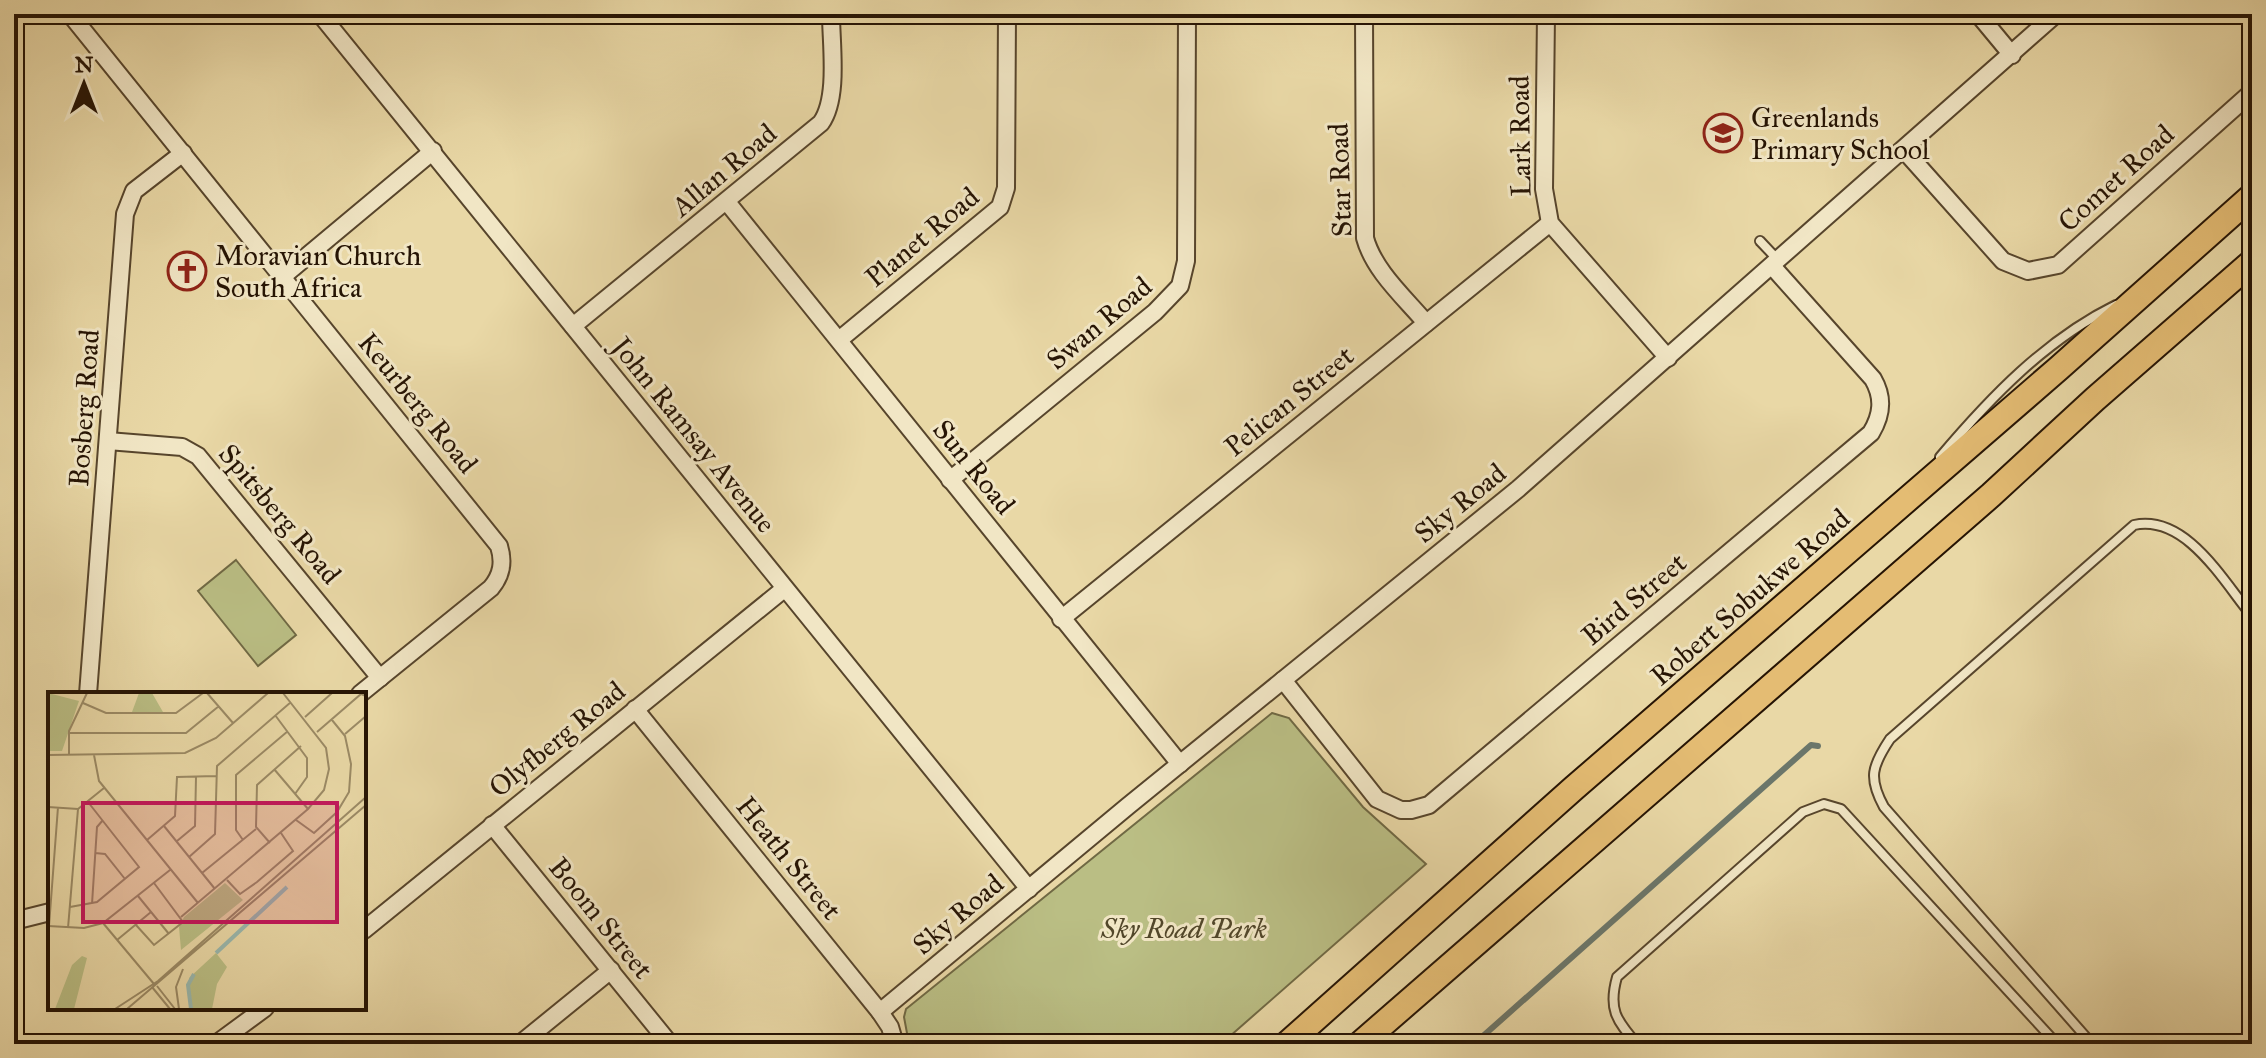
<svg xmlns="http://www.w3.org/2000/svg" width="2266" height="1058" viewBox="0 0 2266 1058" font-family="'IM FELL Great Primer',serif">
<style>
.green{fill:#babe84;stroke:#706944;stroke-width:2}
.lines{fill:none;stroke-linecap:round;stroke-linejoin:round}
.stream{stroke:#6b766a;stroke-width:6}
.service-casing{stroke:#57452c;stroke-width:12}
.minor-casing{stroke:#57452c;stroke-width:20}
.primary-casing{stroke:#261404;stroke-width:28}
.service{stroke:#f1e6c5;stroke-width:8}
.minor{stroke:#f1e6c5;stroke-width:16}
.primary{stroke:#e4bc73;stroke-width:24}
.labels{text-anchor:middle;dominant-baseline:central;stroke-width:6;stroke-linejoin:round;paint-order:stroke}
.poi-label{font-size:28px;fill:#261404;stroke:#f1e6c5;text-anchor:start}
.street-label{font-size:28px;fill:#261404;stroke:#f1e6c5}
.park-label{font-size:28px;font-style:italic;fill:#52472a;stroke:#f1e6c5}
.inset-river{fill:none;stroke:#99b8ae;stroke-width:4}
.inset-road{fill:none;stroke:#9b8a65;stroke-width:2}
.view{fill:#c2185b;fill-opacity:0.15;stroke:#c2185b;stroke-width:4}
.inset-edge{fill:none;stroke:#261404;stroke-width:4}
</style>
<rect width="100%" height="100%" fill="#e9d8a6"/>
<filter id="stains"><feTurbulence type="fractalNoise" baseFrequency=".0025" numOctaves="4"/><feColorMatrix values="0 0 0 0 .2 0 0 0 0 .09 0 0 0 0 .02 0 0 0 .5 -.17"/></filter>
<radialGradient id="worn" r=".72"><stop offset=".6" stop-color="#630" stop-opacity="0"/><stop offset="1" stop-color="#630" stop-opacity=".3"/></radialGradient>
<g class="green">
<polygon points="236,560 296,635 258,666 198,591"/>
<polygon points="1272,713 1289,718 1363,807 1426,864 1221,1044 909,1044 904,1017 906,1009"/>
</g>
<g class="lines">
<polyline class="stream" points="1474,1044 1811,745 1818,746"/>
<defs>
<g id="service">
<polyline points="1760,241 1778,260"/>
<path d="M1940,457C1990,398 2045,340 2116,305"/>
<path d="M1637,1044C1616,1020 1608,1009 1617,977L1803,812L1824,804L1841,809L2057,1044"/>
<path d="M2092,1044L1884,807C1868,778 1872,766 1890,739L2134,525C2186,514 2223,581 2252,616"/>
</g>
<g id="minor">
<path d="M70,14L499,546C504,562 502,575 491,588L360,694"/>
<polyline points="320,14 1029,889"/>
<path d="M1364,14L1365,238C1374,271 1405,298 1426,323"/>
<polyline points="1546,14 1544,189 1550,223 1668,358"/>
<polyline points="1978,14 2012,55"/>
<polyline points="1904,150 2003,261 2028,271 2058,265 2252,92"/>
<polyline points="727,202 1180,764"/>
<polyline points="282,277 433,151"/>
<path d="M573,326L821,123C839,98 831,44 831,14"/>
<polyline points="839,340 1000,207 1006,188 1007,14"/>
<polyline points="108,441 182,447 198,456 380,678"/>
<polyline points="950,480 1155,312 1180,286 1186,261 1187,14"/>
<polyline points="1061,619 1550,223"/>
<path d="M1283,680L1377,799L1401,810H1411L1429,805L1871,433C1882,415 1884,398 1873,379L1772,266"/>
<polyline points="88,694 125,214 134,191 183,153"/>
<polyline points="635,709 880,1012 890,1027 895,1044"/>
<polyline points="492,825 670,1044"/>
<polyline points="14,921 50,912"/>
<polyline points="364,930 784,589"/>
<polyline points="880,1012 1128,806 1518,489 2056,14"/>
<polyline points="216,1044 265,1008"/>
<polyline points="520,1044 611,970"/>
</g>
<g id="primary">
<polyline points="1287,1044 1574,788 2059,368 2252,196"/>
<polyline points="1360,1044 1991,495 2095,399 2252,262"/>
</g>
</defs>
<use href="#service" class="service-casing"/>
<use href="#minor" class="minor-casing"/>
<use href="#primary" class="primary-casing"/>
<use href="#service" class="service"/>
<use href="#minor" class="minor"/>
<use href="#primary" class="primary"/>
</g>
<defs>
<symbol id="school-ring" viewBox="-11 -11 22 22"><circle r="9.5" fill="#f1e6c5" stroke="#8f2418" stroke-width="1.5"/><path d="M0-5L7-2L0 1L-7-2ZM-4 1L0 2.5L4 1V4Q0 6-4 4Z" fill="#8f2418"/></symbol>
<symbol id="church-ring" viewBox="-11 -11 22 22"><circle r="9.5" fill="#f1e6c5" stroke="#8f2418" stroke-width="1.5"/><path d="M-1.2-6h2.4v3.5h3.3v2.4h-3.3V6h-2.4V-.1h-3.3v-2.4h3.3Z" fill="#8f2418"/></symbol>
</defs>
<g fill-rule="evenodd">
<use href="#school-ring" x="1701" y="111" width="44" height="44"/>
<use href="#church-ring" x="165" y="249" width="44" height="44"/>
</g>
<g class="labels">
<g class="poi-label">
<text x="1751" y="117">Greenlands<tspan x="1751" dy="32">Primary School</tspan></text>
<text x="215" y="255">Moravian Church<tspan x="215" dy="32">South Africa</tspan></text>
</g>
<g class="street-label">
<text transform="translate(1520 136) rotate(-91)">Lark Road</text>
<text transform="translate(724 170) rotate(-40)">Allan Road</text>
<text transform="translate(2116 178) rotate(-42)">Comet Road</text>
<text transform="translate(1340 180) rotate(-92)">Star Road</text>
<text transform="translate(922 237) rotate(-40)">Planet Road</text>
<text transform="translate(1099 323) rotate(-40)">Swan Road</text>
<text transform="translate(1289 401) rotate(-39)">Pelican Street</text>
<text transform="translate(418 403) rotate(51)">Keurberg Road</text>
<text transform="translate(84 408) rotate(-86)">Bosberg Road</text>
<text transform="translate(694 435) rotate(51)">John Ramsay Avenue</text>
<text transform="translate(974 467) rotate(51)">Sun Road</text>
<text transform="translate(1460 503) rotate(-39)">Sky Road</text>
<text transform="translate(280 514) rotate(50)">Spitsberg Road</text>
<text transform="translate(1750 597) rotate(-41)">Robert Sobukwe Road</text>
<text transform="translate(1634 599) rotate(-40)">Bird Street</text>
<text transform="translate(557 739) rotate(-39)">Olyfberg Road</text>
<text transform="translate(789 858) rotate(51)">Heath Street</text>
<text transform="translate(958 914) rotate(-40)">Sky Road</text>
<text transform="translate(601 918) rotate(51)">Boom Street</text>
</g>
<g class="park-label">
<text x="1184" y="928">Sky Road Park</text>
</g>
</g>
<g transform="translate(48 692)">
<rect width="318" height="318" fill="#e9d8a6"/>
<path d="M0,1L31,9L14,59H0ZM91,1H104L115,20H84ZM177,191L195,208L133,258L131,235L136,225ZM168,261L179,275L169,292L164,317H142L141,286ZM34,264L39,266L26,317H7L24,273Z" fill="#babe84"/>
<path class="inset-river" d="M168,261L239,195M143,317L140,293L146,282"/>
<path class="inset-road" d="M159,1L185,31M35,11L58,21H128L155,1M227,23L259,66V85L247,102M257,25L284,1M269,40L313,2L318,4M21,41H138L171,14M297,42L318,24M0,63L137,61L168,46L220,1M21,63V39L39,1M46,63L51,89L150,211M226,77L260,117M0,115L30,117L56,96M248,128L266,141L289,120L301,100L303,72L297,44L284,28M116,134L167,197M99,148L127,124L129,85L168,84M195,148L188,138V83L240,39M129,149L147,134L148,85M222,151L208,135L209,93L253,54M47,161L57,162L77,187M141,165L167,142L169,74L243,10M154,181L208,137M179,188L192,202L209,190L245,159L233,141M90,204L121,242M44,212L49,135L55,128M22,215L49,210L91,175L40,110M133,225L260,117L276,98L281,77L278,56L235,1M55,231L106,292M88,233L106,253L135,230L106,191M0,234L36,236L55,231L122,178M1,234L10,115M20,236L30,117M69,248L103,220M109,294L127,317M104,295L122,317M67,317L110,289L318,105M79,317L318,113M131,317L128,295L135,277"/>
<path class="view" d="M35,111H289V230H35Z"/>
<rect width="318" height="318" class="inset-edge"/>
</g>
<rect width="2266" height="1058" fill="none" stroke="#e9d8a6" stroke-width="48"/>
<rect x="16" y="16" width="2234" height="1026" fill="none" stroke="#261404" stroke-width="4"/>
<rect x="24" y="24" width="2218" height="1010" fill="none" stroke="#261404" stroke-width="2"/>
<g transform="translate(84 84)" stroke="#f1e6c5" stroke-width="6" paint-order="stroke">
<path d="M0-6L14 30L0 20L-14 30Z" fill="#261404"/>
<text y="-12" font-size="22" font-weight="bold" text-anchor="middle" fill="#261404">N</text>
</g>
<rect width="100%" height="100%" filter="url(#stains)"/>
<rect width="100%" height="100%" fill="url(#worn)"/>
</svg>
